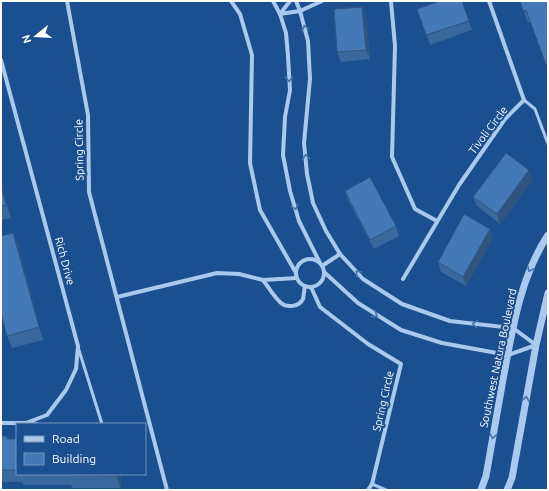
<svg xmlns="http://www.w3.org/2000/svg" width="549" height="491" viewBox="0 0 549 491" font-family="Ubuntu,sans-serif">
<style>
.lines{fill:none;stroke-linecap:round;stroke-linejoin:round}
.service{stroke:#a9c9ee;stroke-width:3}
.minor{stroke:#a9c9ee;stroke-width:4}
.tertiary{stroke:#a9c9ee;stroke-width:7}
.wall{fill:#3a679d}
.shaded-wall{fill:#305480}
.building{fill:#4478b7;stroke:#305480}
.oneway{stroke:#4674ac}
.labels{text-anchor:middle;dominant-baseline:central;stroke-width:4;stroke-linejoin:round;paint-order:stroke}
.street-label{font-size:11px;fill:#fff;stroke:#1b4f8f}
</style>
<rect width="100%" height="100%" fill="#1b4f8f"/>
<g class="lines">
<g class="service">
<polyline points="524,100 535,109 548,144"/>
<polyline points="78,347 102,424"/>
<polyline points="28,423 38,424"/>
<polyline points="372,484 386,490"/>
</g>
<g class="minor">
<polyline points="67,1 88,115 89,192 167,490"/>
<polyline points="231,1 240,14 252,55 250,163 260,210 296,273"/>
<polyline points="273,1 280,14 286,33 288,56 290,90 285,117 283,155 290,191 299,221 320,263"/>
<polyline points="296,1 300,11 308,41 310,79 304,143 307,174 313,203 326,231 340,254 363,279 402,304 450,321 513,328 536,345"/>
<polyline points="391,1 395,46 392,157 415,209 437,221"/>
<polyline points="280,14 300,11 322,1"/>
<polyline points="280,14 290,1"/>
<polyline points="1,60 78,346 76,369 66,390 47,415 26,423 1,423"/>
<circle cx="310" cy="273" r="14"/>
<polyline points="322,266 340,254"/>
<polyline points="324,272 358,303 401,330 442,343 508,355 536,345"/>
<polyline points="403,279 459,185 505,119 524,100 489,1"/>
<path d="M263,280C269,288 274,297 281,303C287,308 299,307 303,299C304,295 304,290 305,286"/>
<polyline points="311,287 320,307 368,344 401,364 372,484 368,490"/>
<polyline points="117,297 217,273 239,274 263,280 297,278"/>
</g>
<g class="tertiary">
<path d="M481,490L486,476C492,442 498,408 504,374C513,326 521,276 548,235"/>
<polyline points="507,490 512,478 536,345 548,293"/>
</g>
</g>
<g class="wall">
<polygon points="462,1 472,30 430,45 417,9"/>
<polygon points="520,1 548,1 530,22 528,23"/>
<polygon points="362,7 366,17 370,59 341,62 337,52"/>
<polygon points="533,180 500,224 477,206 473,197"/>
<polygon points="1,181 11,218 1,220"/>
<polygon points="345,191 396,226 399,236 374,249 348,200"/>
<polygon points="13,233 18,245 43,340 12,348 7,336"/>
<polygon points="493,238 466,286 441,272 438,262"/>
<polygon points="1,436 7,436 8,439 17,439 17,474 121,474 121,488 72,488 71,485 24,485 22,482 1,482"/>
</g>
<g class="shaded-wall">
<polygon points="362,7 366,17 370,59 366,50"/>
<polygon points="529,170 533,180 500,224 497,214"/>
<polygon points="1,181 11,218 6,205 1,186"/>
<polygon points="490,229 493,238 466,286 463,277"/>
<polygon points="13,233 18,245 43,340 39,327"/>
<polygon points="116,474 121,474 121,488 116,476"/>
</g>
<g class="building">
<polygon points="440,1 462,1 469,21 426,35 417,9"/>
<polygon points="520,1 548,1 548,70 526,10 523,11"/>
<polygon points="362,7 366,50 337,52 334,9"/>
<polygon points="506,153 529,170 497,214 473,197"/>
<polygon points="370,177 396,226 370,240 345,191"/>
<polygon points="1,186 6,205 1,206"/>
<polygon points="464,214 490,229 463,277 438,262"/>
<polygon points="13,233 39,327 7,336 1,313 1,236"/>
<polygon points="1,436 7,436 7,439 17,439 17,470 1,470"/>
<polygon points="67,474 116,474 116,476 67,475"/>
</g>
<defs><path id="oneway-chevron" d="M-2-3.5L2.5 0L-2 3.5" fill="none" stroke-width="1.6" stroke-linecap="round" stroke-linejoin="round"/></defs>
<g class="oneway">
<use href="#oneway-chevron" transform="translate(305 28) rotate(-105)"/>
<use href="#oneway-chevron" transform="translate(289 79) rotate(88)"/>
<use href="#oneway-chevron" transform="translate(306 157) rotate(-96)"/>
<use href="#oneway-chevron" transform="translate(295 207) rotate(73)"/>
<use href="#oneway-chevron" transform="translate(530 269) rotate(114)"/>
<use href="#oneway-chevron" transform="translate(358 273) rotate(-134)"/>
<use href="#oneway-chevron" transform="translate(375 315) rotate(34)"/>
<use href="#oneway-chevron" transform="translate(475 324) rotate(-173)"/>
<use href="#oneway-chevron" transform="translate(526 399) rotate(-80)"/>
<use href="#oneway-chevron" transform="translate(493 436) rotate(100)"/>
</g>
<g class="labels">
<g class="street-label">
<text transform="translate(488 130) rotate(-53)">Tivoli Circle</text>
<text transform="translate(79 150) rotate(-91)">Spring Circle</text>
<text transform="translate(65 261) rotate(75)">Rich Drive</text>
<text transform="translate(498 358) rotate(-78)">Southwest Natura Boulevard</text>
<text transform="translate(383 401) rotate(-77)">Spring Circle</text>
</g>
</g>
<rect width="549" height="491" fill="none" stroke="#ffffff" stroke-width="4"/>
<rect x="16" y="423" width="130" height="52" fill="#1b4f8f" stroke="#7695bc"/>
<rect x="24" y="436" width="20" height="6" fill="#a9c9ee" stroke="#7695bc"/>
<text x="52" y="443" font-size="12" fill="#ffffff">Road</text>
<rect x="24" y="453" width="20" height="12" fill="#4478b7" stroke="#7695bc"/>
<text x="52" y="463" font-size="12" fill="#ffffff">Building</text>
<g transform="translate(36 36) rotate(252)" stroke="#1b4f8f" stroke-width="3" paint-order="stroke">
<path d="M0-3L7 15L0 10L-7 15Z" fill="#ffffff"/>
<text y="-6" font-size="11" font-weight="bold" text-anchor="middle" fill="#ffffff">N</text>
</g>
</svg>
